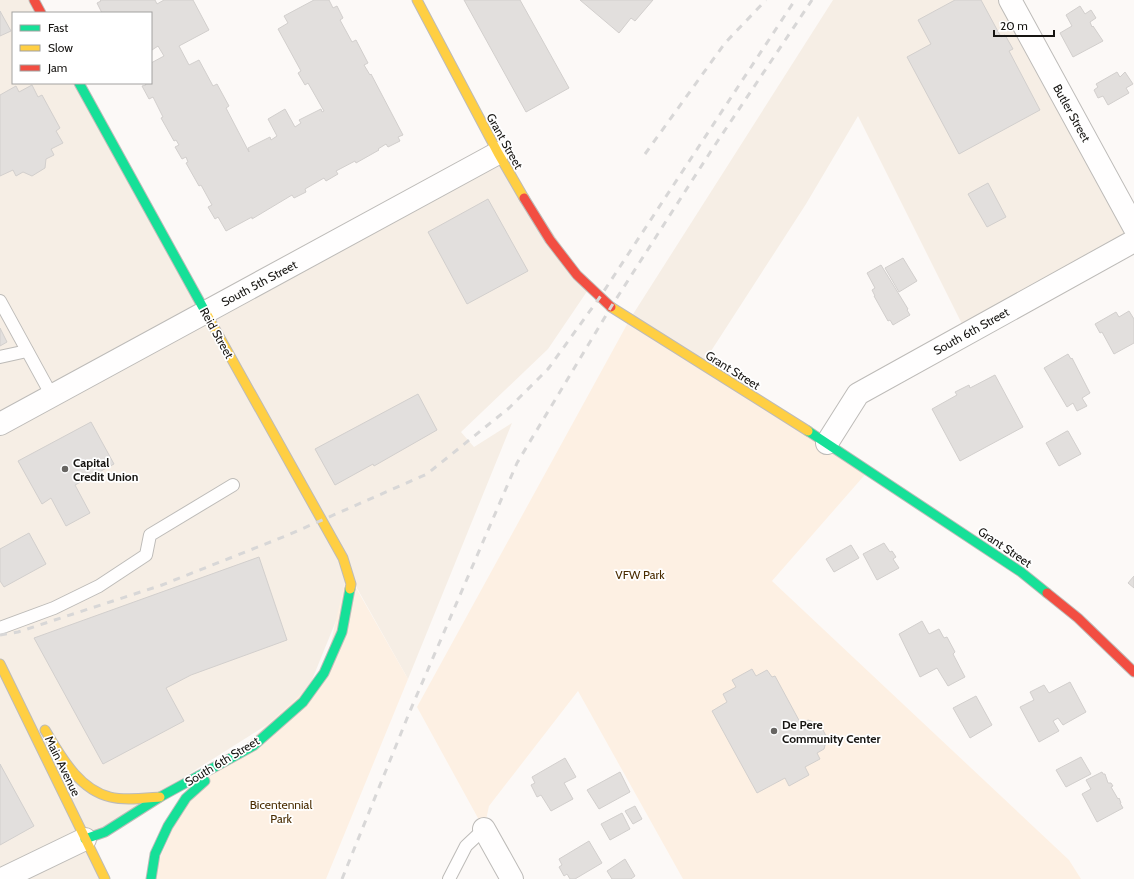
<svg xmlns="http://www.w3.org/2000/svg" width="1134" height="879" viewBox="0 0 1134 879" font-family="Cabin,sans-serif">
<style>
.built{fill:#f6eee5}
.green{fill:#fdf0e3}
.building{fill:#e2dfdd;stroke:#d2cfcd}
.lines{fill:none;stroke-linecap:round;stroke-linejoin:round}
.lane-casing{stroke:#bdbbb8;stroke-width:14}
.street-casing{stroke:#bdbbb8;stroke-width:24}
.fast-casing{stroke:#bdbbb8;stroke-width:11}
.slow-casing{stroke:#bdbbb8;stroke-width:11}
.jam-casing{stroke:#bdbbb8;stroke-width:11}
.lane{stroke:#fffefe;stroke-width:12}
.street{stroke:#fffefe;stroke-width:22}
.fast{stroke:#16e098;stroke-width:9}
.slow{stroke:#ffcf43;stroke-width:9}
.jam{stroke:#f24e42;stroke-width:9}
.rail{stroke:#d8d7d7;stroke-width:3;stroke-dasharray:7 7;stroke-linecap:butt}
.poi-dot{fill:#676562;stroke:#fff;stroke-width:1.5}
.labels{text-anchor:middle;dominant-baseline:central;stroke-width:3.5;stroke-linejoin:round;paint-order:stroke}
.street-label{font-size:12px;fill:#171512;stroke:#fff}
.poi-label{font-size:12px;font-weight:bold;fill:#171512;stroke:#fff;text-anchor:start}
.park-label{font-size:12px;fill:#4a2c00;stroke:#fff}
</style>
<rect width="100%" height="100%" fill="#fcf9f7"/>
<g class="built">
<polygon points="0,0 34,0 41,13 13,13 13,83 79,83 205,312 498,153 590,287 548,349 461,432 474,447 512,423 408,679 349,574 351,584 303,702 86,839 105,879 0,879"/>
<polygon points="833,0 1010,0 1134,241 967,334 858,116 806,204 702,365 630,319"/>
</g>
<g class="green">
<polygon points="630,319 869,470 772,581 1069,860 1081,879 683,879 578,691 489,806 484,829 417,707"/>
<polygon points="347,572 408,679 326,879 151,879 186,798 324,673"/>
</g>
<g class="building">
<polygon points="100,0 155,0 157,4 164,0 193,0 209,30 179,46 189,65 199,60 213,86 217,84 229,106 226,108 249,152 248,148 270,137 271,140 277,136 268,119 285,109 295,127 301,123 299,120 321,109 322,112 324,111 308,83 305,85 298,73 301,71 278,29 288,23 284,16 314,0 329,0 333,8 337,6 343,18 340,20 352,42 356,40 368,63 364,65 370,75 371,74 403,135 398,137 400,141 388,147 386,144 378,149 379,150 356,163 355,161 336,171 338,174 326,181 324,178 305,189 306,192 294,198 292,195 252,219 252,217 226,231 218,217 215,219 208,207 212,205 201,185 199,186 186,163 188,162 186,157 182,159 175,147 179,145 176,140 174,141 161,118 163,117 153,97 149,99 142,86 146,85 145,83 151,83 151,63 164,56 158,46 152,50 151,49 151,13 102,13 97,3 101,1"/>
<polygon points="464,0 520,0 569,88 526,112"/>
<polygon points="580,0 653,0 635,21 631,18 619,33"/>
<polygon points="955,0 981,0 1001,37 1005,35 1013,49 1009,51 1040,110 959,154 907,57 931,44 918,20"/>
<polygon points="1080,6 1085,14 1091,10 1096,18 1090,22 1092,27 1093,26 1103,41 1073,57 1060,33 1072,26 1066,15"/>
<polygon points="0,11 11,31 0,36"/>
<polygon points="1117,72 1120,77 1125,72 1133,84 1126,88 1129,93 1108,105 1103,96 1098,98 1094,90 1098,87 1096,84"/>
<polygon points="32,85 38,97 42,95 60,128 56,131 63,143 51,149 54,155 46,159 45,168 32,176 23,172 16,176 13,170 0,176 0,95 16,86 19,92"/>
<polygon points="988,183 1006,217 987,227 968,194"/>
<polygon points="488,199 528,271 467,304 428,232"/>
<polygon points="903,258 917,281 899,292 885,268"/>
<polygon points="881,265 908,309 907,310 910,315 893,325 890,320 888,321 874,296 875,296 872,290 875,288 867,273"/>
<polygon points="1129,311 1134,319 1134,343 1114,354 1102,332 1100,333 1095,324 1116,312 1119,317"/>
<polygon points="0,328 7,342 0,346"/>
<polygon points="1068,354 1071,359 1072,358 1090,393 1082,398 1087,406 1077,411 1073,403 1067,407 1044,368"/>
<polygon points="995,375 1023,427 960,461 932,409 957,395 955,392 969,385 970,388"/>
<polygon points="418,394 437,430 374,466 373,464 335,485 315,449"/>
<polygon points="91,422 114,464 75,485 90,513 66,526 51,498 42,504 18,461"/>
<polygon points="1067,431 1068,431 1081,454 1059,466 1046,443"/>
<polygon points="29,533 46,564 4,587 0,581 0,549"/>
<polygon points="884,543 890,552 892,551 896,557 893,559 899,568 877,580 863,554"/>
<polygon points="851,545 859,558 834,572 826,559"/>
<polygon points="259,557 287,640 191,675 166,688 184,721 103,764 34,638"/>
<polygon points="1134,576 1134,588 1128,583"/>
<polygon points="922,621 929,634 939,629 944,638 947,637 955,652 953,654 965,677 948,686 937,668 920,677 899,634"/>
<polygon points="752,669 756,676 767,670 772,677 775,676 801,724 808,720 820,724 827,738 824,749 817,753 820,759 805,767 809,775 789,786 785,778 757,793 712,711 727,702 723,694 736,687 732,680"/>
<polygon points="1070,682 1086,712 1063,725 1058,718 1053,721 1059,731 1039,742 1020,707 1034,700 1030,692 1044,685 1049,693"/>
<polygon points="976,696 992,725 970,738 953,708"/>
<polygon points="1081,757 1091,774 1066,787 1056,770"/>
<polygon points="565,758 576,777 564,783 573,799 551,811 541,795 537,797 531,785 535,783 532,777"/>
<polygon points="0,764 34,826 0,845"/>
<polygon points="620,772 630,792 599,809 587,790"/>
<polygon points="1102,772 1103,774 1105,774 1108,783 1111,783 1113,786 1111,787 1118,799 1119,798 1121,803 1120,803 1123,808 1097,822 1082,794 1091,789 1086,780"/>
<polygon points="635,806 642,819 633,824 625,811"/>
<polygon points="622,813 630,829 610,840 601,824"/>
<polygon points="589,841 602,863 575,879 570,879 567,874 564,876 559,867 562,865 559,859"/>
<polygon points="625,859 635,876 631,879 612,879 607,871"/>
</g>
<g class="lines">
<defs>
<g id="lane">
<polyline points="0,301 52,396"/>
<polyline points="0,357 27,351"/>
<polyline points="0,628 54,608 99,586 146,555 150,535 233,485"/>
<polyline points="449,879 466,846 484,829"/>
</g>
<g id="street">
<polyline points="1010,0 1134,227"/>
<polyline points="0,424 498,153"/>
<polyline points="827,443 858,394 1134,241"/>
<polyline points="484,829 512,879"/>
<polyline points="2,879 85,839"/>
</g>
<g id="fast">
<polyline points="79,83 206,313"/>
<polyline points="808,431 1021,572 1047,593"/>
<polyline points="85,839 105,832 160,797 253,746 303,702 324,673 342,632 350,589"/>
<polyline points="151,879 155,854 168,826 186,798 205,781"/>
</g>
<g id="slow">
<polyline points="417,0 498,153 524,198"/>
<polyline points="611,307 808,431"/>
<polyline points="206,313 343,558 351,584 350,589"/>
<polyline points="0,664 105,879"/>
<path d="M45,730C61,756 78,789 110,797C126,801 144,798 160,797"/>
</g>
<g id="jam">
<polyline points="34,0 41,13"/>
<polyline points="524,198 550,240 577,275 611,307"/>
<polyline points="1047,593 1078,618 1134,672"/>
</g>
</defs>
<use href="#lane" class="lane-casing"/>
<use href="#street" class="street-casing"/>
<use href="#fast" class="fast-casing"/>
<use href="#slow" class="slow-casing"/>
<use href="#jam" class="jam-casing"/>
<use href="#lane" class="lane"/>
<use href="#street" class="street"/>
<use href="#fast" class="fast"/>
<use href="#slow" class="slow"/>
<use href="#jam" class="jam"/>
<g class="rail">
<polyline points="645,154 725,43 766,0"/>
<polyline points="0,635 18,632 162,585 288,535 427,474 509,408 548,369 600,297 795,0"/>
<polyline points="342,879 410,711 517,463 611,307 711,151 812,0"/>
</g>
</g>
<g class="poi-dot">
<circle cx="65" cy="469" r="4"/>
<circle cx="774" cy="731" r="4"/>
</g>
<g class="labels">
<g class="street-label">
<text transform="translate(1072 113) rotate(61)">Butler Street</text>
<text transform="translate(505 141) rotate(61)">Grant Street</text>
<text transform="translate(259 283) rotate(-28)">South 5th Street</text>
<text transform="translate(971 331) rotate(-29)">South 6th Street</text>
<text transform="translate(217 333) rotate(61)">Reid Street</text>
<text transform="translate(733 370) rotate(32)">Grant Street</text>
<text transform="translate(1005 547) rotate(34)">Grant Street</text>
<text transform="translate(222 761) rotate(-31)">South 6th Street</text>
<text transform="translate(63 766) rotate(64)">Main Avenue</text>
</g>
<g class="poi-label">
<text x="73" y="462">Capital<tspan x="73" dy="14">Credit Union</tspan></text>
<text x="782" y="724">De Pere<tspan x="782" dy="14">Community Center</tspan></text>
</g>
<g class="park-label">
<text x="640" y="574">VFW Park</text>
<text x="281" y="804">Bicentennial<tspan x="281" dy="14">Park</tspan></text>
</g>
</g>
<rect x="12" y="12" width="140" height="72" fill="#ffffff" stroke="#a2a1a0"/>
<rect x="20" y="25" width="20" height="6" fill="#16e098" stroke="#a2a1a0"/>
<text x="48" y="32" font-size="12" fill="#171512">Fast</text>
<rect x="20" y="45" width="20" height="6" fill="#ffcf43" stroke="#a2a1a0"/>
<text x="48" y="52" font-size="12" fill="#171512">Slow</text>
<rect x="20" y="65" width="20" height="6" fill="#f24e42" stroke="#a2a1a0"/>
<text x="48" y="72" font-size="12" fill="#171512">Jam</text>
<path d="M994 30v6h60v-6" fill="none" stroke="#171512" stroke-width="2"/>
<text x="1000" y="30" font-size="12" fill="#171512" stroke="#ffffff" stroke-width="3" paint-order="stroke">20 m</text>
</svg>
